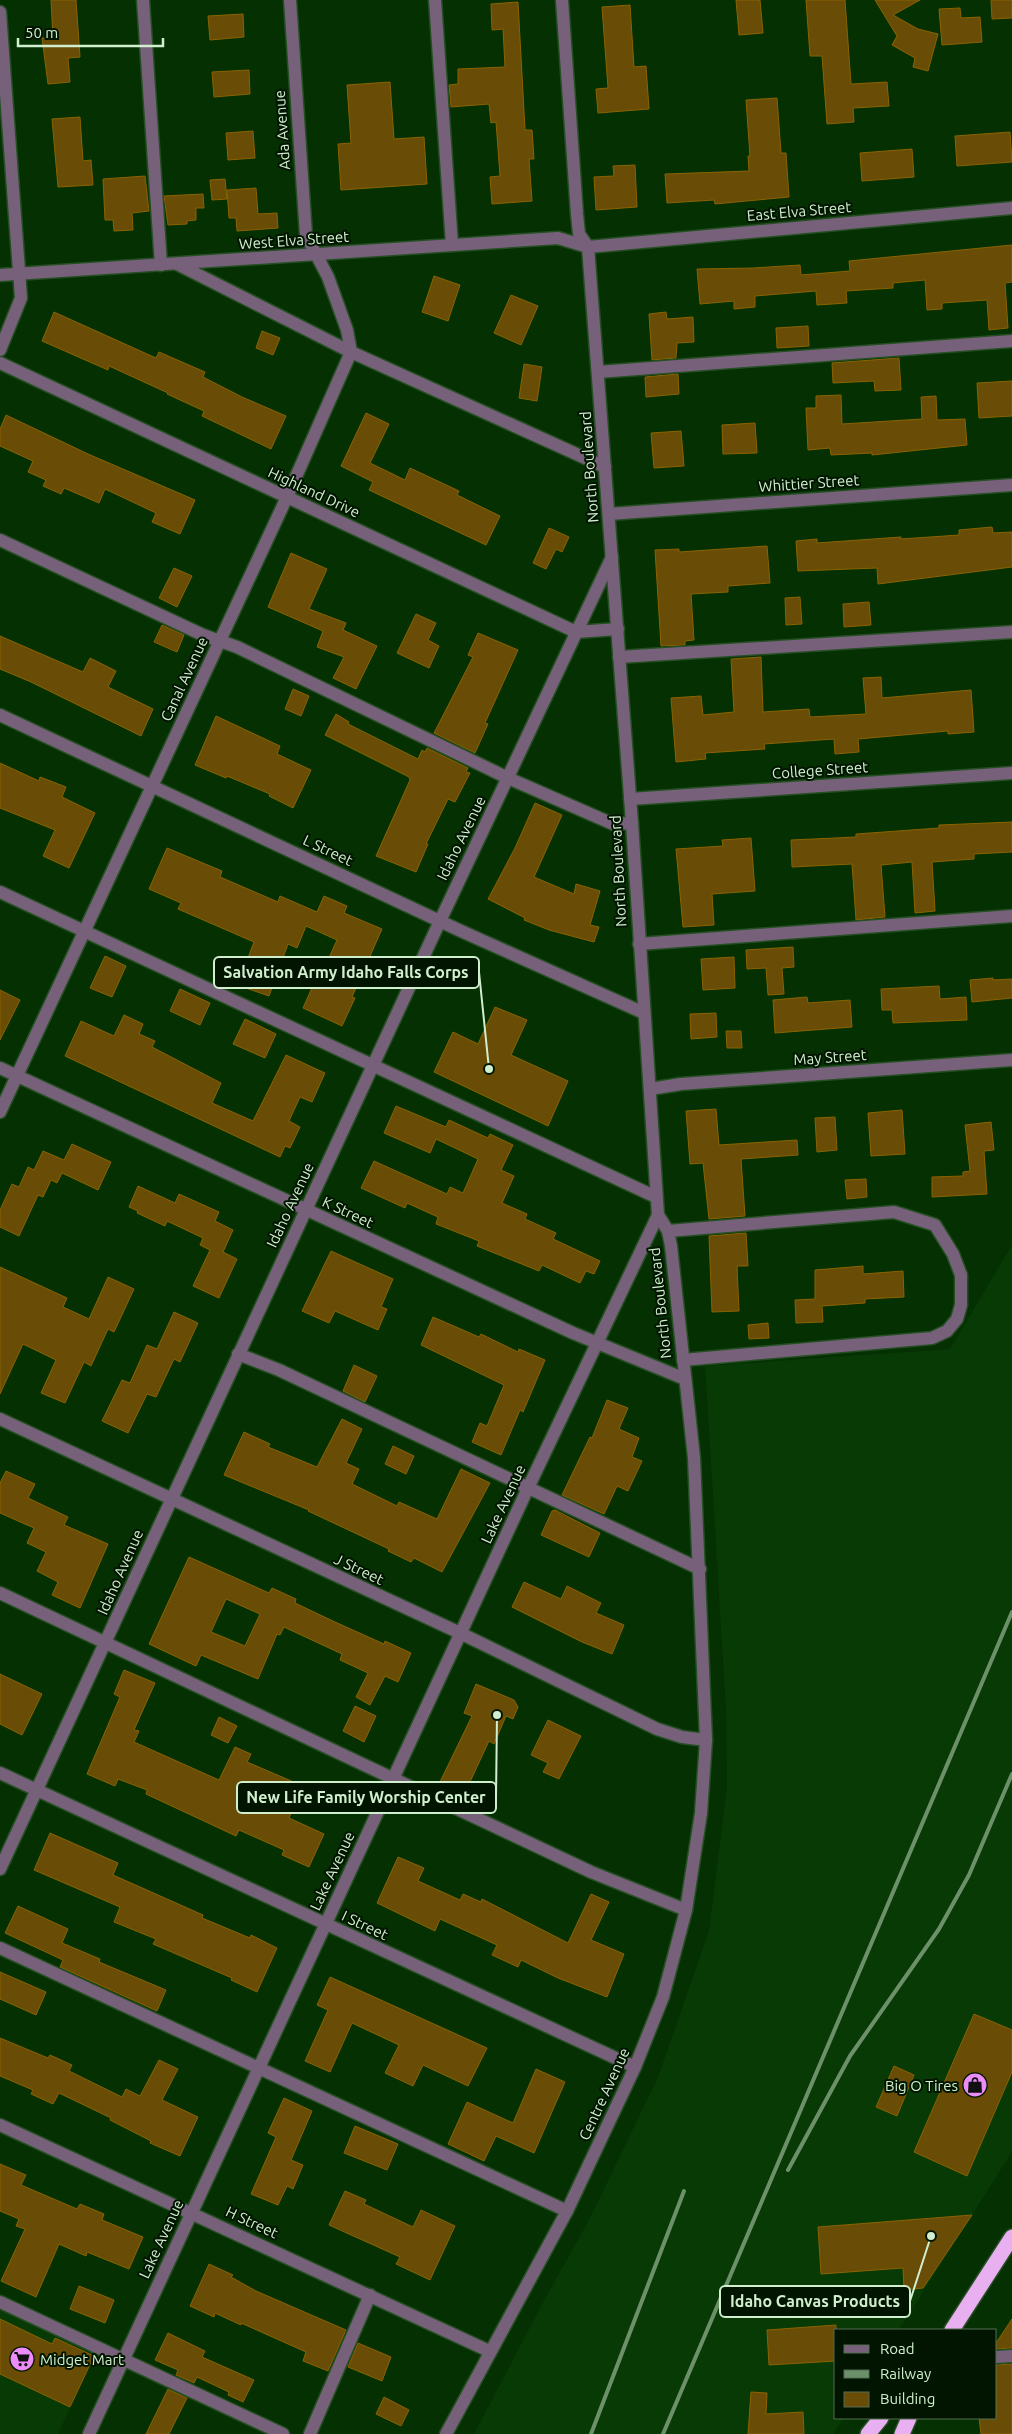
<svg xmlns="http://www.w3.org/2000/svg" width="1012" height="2434" viewBox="0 0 1012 2434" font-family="Ubuntu,sans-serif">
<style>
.built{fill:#083a05}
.building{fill:#694c05;stroke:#8a6300;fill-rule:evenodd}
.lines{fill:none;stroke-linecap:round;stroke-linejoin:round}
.minor-casing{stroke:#254f23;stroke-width:15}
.highway-casing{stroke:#254f23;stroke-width:18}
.minor{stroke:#77607a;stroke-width:12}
.highway{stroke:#e8aff1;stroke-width:15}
.rail{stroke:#6c916a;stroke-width:4}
.labels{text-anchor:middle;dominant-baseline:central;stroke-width:4;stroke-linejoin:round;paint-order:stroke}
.street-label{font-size:15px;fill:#d1efce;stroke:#011501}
.poi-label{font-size:15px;fill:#d1efce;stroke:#011501;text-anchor:end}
.leader{fill:none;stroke:#d1efce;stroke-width:2}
.callout-dot{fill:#d1efce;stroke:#011501;stroke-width:2}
.callout{fill:#011501;stroke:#d1efce;stroke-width:2}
.callout-label{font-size:16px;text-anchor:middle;font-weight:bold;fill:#d1efce}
</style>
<rect width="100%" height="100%" fill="#043002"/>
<g class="built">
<polygon points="1012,1245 1012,2152 899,2330 836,2330 836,2418 844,2418 833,2434 474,2434 541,2306 590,2218 658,2077 709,1931 727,1786 726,1709 705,1366 950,1349"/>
<polygon points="0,2308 96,2352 58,2434 0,2434"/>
</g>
<g class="building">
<polygon points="51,0 76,0 80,57 68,58 70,82 48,84 42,38 53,38"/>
<polygon points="736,0 760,0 763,33 739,35"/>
<polygon points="806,0 845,0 851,84 887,82 889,106 853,108 854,122 827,124 822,56 810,56"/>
<polygon points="875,0 920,0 893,15 918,29 938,34 928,71 913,67 915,58 892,45 897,36"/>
<polygon points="991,0 1012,0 1012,18 992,19"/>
<polygon points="518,2 525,130 532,130 534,159 529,159 532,201 492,204 490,177 500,176 496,122 491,123 489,104 451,107 449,85 458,84 458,69 505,67 503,29 492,30 491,4"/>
<polygon points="630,5 634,67 646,66 649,109 598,113 596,89 608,88 602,7"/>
<polygon points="960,8 961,18 980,17 982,42 942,45 939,9"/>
<polygon points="243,14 244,37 210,40 208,16"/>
<polygon points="249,70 250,94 214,97 212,72"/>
<polygon points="390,82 394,139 424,137 427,184 341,190 338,144 351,143 347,85"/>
<polygon points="777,98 781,153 786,153 789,197 715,204 714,200 667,203 665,174 749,171 748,156 750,156 746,100"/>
<polygon points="80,117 83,161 91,160 93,185 58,187 52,119"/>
<polygon points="253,131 255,158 228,160 226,133"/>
<polygon points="1010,132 1012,162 957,166 955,136"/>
<polygon points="912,149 914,177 862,181 860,153"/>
<polygon points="635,165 637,207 596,210 594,177 614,176 613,166"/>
<polygon points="145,176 149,211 132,213 133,230 114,231 113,220 105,220 103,179"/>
<polygon points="225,179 227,199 212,200 210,180"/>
<polygon points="256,188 258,214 277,213 278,228 237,231 236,218 229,218 227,190"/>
<polygon points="203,194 204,208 196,208 196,220 187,221 187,224 168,225 164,196"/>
<polygon points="1012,245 1012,282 1005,283 1008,328 989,330 987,300 942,303 942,309 927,310 925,280 893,283 893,288 846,291 847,303 817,305 816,291 755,296 755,307 734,309 734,301 700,304 697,269 753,268 800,265 801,275 850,271 849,261"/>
<polygon points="434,276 460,285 448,321 422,312"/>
<polygon points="511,295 538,306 521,345 494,333"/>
<polygon points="54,312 156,358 159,352 205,372 203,377 242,397 286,416 271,449 202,416 204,411 167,394 168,393 109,366 108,370 42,341"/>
<polygon points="666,312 667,319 693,317 694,342 677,343 676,358 652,360 649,314"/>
<polygon points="808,326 809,346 777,348 776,328"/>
<polygon points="262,331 280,338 273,355 256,348"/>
<polygon points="899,358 901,390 875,391 874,381 833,383 832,363"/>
<polygon points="524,364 542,367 537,401 519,398"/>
<polygon points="678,374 679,394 646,397 645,377"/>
<polygon points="1012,381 1012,416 979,418 977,383"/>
<polygon points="841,395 842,424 922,419 921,397 936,396 937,420 965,419 967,445 872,455 872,453 831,455 830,448 808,450 806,408 816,408 816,396"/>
<polygon points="366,413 389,424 370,463 405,480 410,468 459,491 457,495 500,516 486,545 369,490 373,482 341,466"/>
<polygon points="6,415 88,454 195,500 180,534 152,522 156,513 105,489 99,503 64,488 61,494 43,486 46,480 28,472 33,461 0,446 0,429"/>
<polygon points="755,423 757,453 723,454 722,425"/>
<polygon points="681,431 684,466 654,468 651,433"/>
<polygon points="992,527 993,533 1012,532 1012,567 878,584 877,568 798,571 796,541 817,539 817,543 901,537 901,539 959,535 959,530"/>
<polygon points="549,528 569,537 562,552 556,549 546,569 533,563"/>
<polygon points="767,546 770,583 728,586 728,592 691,594 694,640 685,641 685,645 661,646 655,550 679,549 679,552"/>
<polygon points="291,553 327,569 309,609 346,623 343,630 377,646 356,689 333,678 344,657 317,647 323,631 268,607"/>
<polygon points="174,568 192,576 177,607 159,598"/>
<polygon points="800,597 802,624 786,625 785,598"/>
<polygon points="869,602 871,625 844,627 843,604"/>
<polygon points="416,614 436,623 428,640 439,646 429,668 397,653"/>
<polygon points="162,625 184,635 177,652 154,642"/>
<polygon points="478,633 518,650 485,723 488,724 475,753 434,733 473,657 468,655"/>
<polygon points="0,636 83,672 90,658 116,671 108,687 153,709 141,736 31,682 0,669"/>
<polygon points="761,657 763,712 809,709 810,717 866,714 863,678 881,677 882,698 971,690 974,732 948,734 948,731 858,739 859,752 835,754 834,739 764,744 765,749 705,753 706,759 676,762 671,698 701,696 703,715 734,712 731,659"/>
<polygon points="293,689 309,696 301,716 285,709"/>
<polygon points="336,714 349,722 348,724 418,759 422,750 425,752 427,748 468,768 466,772 470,773 455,802 448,799 426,844 428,844 416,872 376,856 410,780 409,777 325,735"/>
<polygon points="216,716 280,746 277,754 311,770 293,808 269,796 270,794 227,776 226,778 195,765"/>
<polygon points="0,763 39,781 40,777 66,787 62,797 95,813 69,868 43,856 55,830 0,808"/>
<polygon points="535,803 562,815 534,877 574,894 576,884 600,891 590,925 599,927 594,942 549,930 524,920 525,918 488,899 515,848"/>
<polygon points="1012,822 1012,852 974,854 974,859 932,862 935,911 915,913 912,862 881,865 885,917 856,920 852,864 792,867 791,840 856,837 856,834 939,828 939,825"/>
<polygon points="751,838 755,891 712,894 714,925 683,927 676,849 723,846 722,840"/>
<polygon points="167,848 222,871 220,877 278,902 280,896 317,912 324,896 347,906 344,913 382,929 352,997 355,998 342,1026 303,1008 315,981 318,982 337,940 306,926 297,948 288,944 269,996 240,986 240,979 254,942 178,909 181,903 149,889"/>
<polygon points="793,947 794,967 782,968 784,994 768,995 766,968 747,969 746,950"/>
<polygon points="105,956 126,966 112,997 90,988"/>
<polygon points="734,957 735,988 703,990 701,959"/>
<polygon points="993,978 993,980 1012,979 1012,998 972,1002 970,980"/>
<polygon points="939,986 940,999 966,997 967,1020 893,1023 892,1010 882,1010 881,989"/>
<polygon points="180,989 210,1003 200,1025 170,1011"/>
<polygon points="0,990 20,1000 0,1040"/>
<polygon points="807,997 808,1003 850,1000 852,1027 775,1033 773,1000"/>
<polygon points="495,1007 527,1020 511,1055 568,1081 548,1126 434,1072 453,1032 478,1044"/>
<polygon points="716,1013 717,1037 691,1039 690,1014"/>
<polygon points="124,1015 143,1024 139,1034 155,1041 152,1047 221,1083 212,1103 253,1121 286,1055 325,1073 312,1102 300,1097 289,1121 300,1127 290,1148 285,1146 280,1157 65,1056 81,1021 114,1036"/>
<polygon points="245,1019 276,1034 265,1058 233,1044"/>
<polygon points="726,1031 741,1031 742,1048 727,1048"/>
<polygon points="396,1106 446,1127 449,1120 488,1138 490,1134 513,1145 501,1170 514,1176 502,1203 527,1214 525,1219 556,1233 553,1239 600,1261 594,1274 586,1271 580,1283 542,1265 539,1271 477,1246 479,1241 436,1224 438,1217 407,1203 405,1208 361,1188 374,1161 447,1194 450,1187 463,1193 478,1159 436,1139 430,1153 384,1133"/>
<polygon points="716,1109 719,1145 797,1140 798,1155 741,1159 745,1216 709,1219 703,1163 690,1164 686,1111"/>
<polygon points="902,1110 905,1154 871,1156 868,1113"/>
<polygon points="835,1117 837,1150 817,1152 815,1118"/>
<polygon points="991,1122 994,1150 984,1151 987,1194 932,1197 932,1177 963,1176 963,1172 970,1171 965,1125"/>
<polygon points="72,1144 111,1162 98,1190 62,1173 57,1183 51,1180 43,1197 38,1195 19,1236 0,1227 0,1210 12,1184 19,1187 28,1167 34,1170 43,1151 64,1160"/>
<polygon points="866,1179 867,1197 847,1199 845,1180"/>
<polygon points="138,1186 175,1203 179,1194 219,1212 215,1221 233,1230 223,1252 237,1259 219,1298 193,1286 210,1250 200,1245 203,1238 167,1221 165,1226 137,1213 138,1211 129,1207"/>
<polygon points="746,1233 748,1266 737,1266 739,1311 712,1312 709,1236"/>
<polygon points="331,1251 393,1279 381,1307 387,1309 378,1330 335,1311 329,1323 302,1311"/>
<polygon points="863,1266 863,1274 903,1271 904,1297 865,1299 865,1303 822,1306 823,1322 796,1323 795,1300 815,1299 815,1270"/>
<polygon points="0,1267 67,1298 63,1307 89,1319 108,1277 134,1289 114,1332 108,1329 91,1366 84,1362 65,1403 41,1393 56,1360 23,1344 0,1394"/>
<polygon points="174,1312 198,1323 180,1362 174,1359 156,1397 147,1394 128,1433 102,1421 122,1380 130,1383 147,1345 157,1349"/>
<polygon points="433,1317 479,1337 481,1334 518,1352 519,1349 545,1360 523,1412 520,1410 501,1455 472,1442 480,1423 487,1426 504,1385 421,1345"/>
<polygon points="768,1323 769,1338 749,1339 748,1325"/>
<polygon points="354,1365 377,1376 365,1402 343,1391"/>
<polygon points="607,1400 628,1408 619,1429 639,1438 632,1457 642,1461 628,1491 617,1486 604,1514 562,1495 590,1437 592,1438"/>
<polygon points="342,1419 362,1429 346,1463 359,1469 352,1484 397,1506 399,1502 437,1519 461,1469 490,1483 442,1572 414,1558 411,1562 388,1551 389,1549 308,1511 309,1510 224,1475 244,1432 270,1444 268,1447 317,1467"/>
<polygon points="393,1446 414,1456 406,1474 385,1464"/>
<polygon points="6,1471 35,1484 28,1498 68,1517 64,1525 108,1544 80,1608 52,1595 58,1582 37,1571 46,1552 27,1543 34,1528 0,1513 0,1483"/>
<polygon points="555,1510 600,1533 589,1557 541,1535 552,1511"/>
<path d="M189,1557L269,1593L272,1588L296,1599L295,1603L335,1622L384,1644L385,1641L411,1653L398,1682L385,1676L370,1705L356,1697L368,1673L340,1660L342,1654L284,1627L280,1635L277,1634L258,1679L201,1655L196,1666L149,1644ZM226,1599L260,1614L245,1646L211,1632Z"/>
<polygon points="524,1582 561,1599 567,1586 601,1603 596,1613 624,1625 612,1654 582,1642 512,1607"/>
<polygon points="124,1670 155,1683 134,1730 139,1731 134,1742 219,1780 235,1747 251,1754 247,1762 303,1786 289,1818 324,1834 309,1867 282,1855 284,1850 239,1830 236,1836 146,1794 147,1790 118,1779 115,1786 87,1774 120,1697 114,1694"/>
<polygon points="0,1674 42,1694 22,1735 0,1724"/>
<polygon points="476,1684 514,1700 518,1707 513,1719 506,1716 494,1744 489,1741 463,1797 438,1786 472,1716 464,1713"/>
<polygon points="355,1706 376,1716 364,1742 343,1731"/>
<polygon points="219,1717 237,1726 228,1743 211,1735"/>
<polygon points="548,1720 581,1736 559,1779 543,1772 548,1763 531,1755"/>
<polygon points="50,1833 118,1863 113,1875 203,1915 202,1918 250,1938 251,1935 277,1948 257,1992 231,1980 232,1978 153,1944 156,1939 114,1922 120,1907 34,1870"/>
<polygon points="398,1857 424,1868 418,1881 460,1900 463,1894 481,1902 482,1899 568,1943 591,1894 609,1902 591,1940 624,1954 607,1997 558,1978 521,1960 518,1967 492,1955 497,1945 440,1919 435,1931 377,1903"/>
<polygon points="18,1906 68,1929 62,1943 100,1959 99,1962 166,1990 157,2011 60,1967 63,1960 5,1933"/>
<polygon points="0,1972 46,1992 36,2015 0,1999"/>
<polygon points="330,1977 487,2048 468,2086 423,2065 413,2086 385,2073 399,2045 352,2023 330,2072 305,2061 328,2010 317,2005"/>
<polygon points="974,2014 1012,2030 1012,2072 967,2176 914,2152"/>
<polygon points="0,2038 48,2058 50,2055 72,2065 69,2071 122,2097 126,2089 140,2096 159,2060 178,2069 162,2100 198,2117 180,2156 150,2143 151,2141 110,2120 111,2118 59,2093 53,2104 31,2094 33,2090 0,2076"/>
<polygon points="894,2066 914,2075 897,2116 876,2107"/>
<polygon points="536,2069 565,2082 534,2153 496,2136 484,2161 448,2144 467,2102 513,2123"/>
<polygon points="284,2098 312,2111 291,2160 303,2165 293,2189 287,2186 278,2205 251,2194 276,2137 268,2133"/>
<polygon points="355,2126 398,2144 387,2170 344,2153"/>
<polygon points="0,2164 26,2175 21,2185 77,2209 80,2204 104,2214 102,2220 143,2237 129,2269 87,2252 86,2256 59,2244 36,2297 1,2281 25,2229 16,2226 19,2219 0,2211"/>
<polygon points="345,2191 366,2200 364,2204 413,2227 421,2210 455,2226 430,2280 396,2264 400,2257 329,2225"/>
<polygon points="972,2215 923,2288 904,2290 903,2268 821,2274 818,2227"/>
<polygon points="209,2264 233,2275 231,2277 256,2291 346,2330 328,2371 303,2361 306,2352 241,2323 241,2325 215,2313 214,2317 190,2306"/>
<polygon points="79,2286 114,2300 105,2323 70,2309"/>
<polygon points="0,2319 52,2344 55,2338 94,2356 70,2407 0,2374"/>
<polygon points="1012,2319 1012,2348 996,2349 996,2343"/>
<polygon points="836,2325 836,2361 769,2365 767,2330"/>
<polygon points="168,2333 205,2351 202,2357 254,2380 243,2402 228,2395 229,2392 197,2377 194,2383 176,2375 178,2370 155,2360"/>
<polygon points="358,2343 391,2357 382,2381 348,2367"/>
<polygon points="1012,2364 1012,2434 981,2434 979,2418 996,2418 996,2365"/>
<polygon points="168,2389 187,2398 169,2434 146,2434"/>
<polygon points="751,2392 767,2393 766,2414 803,2412 804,2434 748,2434"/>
<polygon points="384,2397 409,2410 401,2426 376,2414"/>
</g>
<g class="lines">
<defs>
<g id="minor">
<polyline points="143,0 161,265"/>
<polyline points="435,0 452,245"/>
<polyline points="0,12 21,298 0,350"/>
<polyline points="177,264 351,352 605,467"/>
<polyline points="0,275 558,238 588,247 1012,208"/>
<polyline points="0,363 576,632 618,629"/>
<polyline points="598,372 1012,341"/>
<polyline points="609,514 1012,485"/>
<polyline points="0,540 203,635 237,647 508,778 613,824 632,823"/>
<polyline points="619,657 1012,632"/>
<polyline points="0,715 461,931 644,1013"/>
<polyline points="630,799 1012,773"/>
<polyline points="0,892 656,1197"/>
<polyline points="639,944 1012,916"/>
<polyline points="0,1068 573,1333 685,1379"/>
<polyline points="650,1089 681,1084 1012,1060"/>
<polyline points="0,1112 287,497 351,352 347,330 328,277 306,235 290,0"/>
<polyline points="668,1231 894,1212 935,1225 953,1254 961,1275 961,1305 957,1319 947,1331 932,1338 683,1360"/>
<polyline points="238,1354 279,1370 700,1569"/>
<polyline points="0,1419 460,1633 657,1729 682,1737 706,1740"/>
<polyline points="0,1593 591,1872 686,1910"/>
<polyline points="0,1773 635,2067"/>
<polyline points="0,1869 440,921 612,557"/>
<polyline points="0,1948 567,2211"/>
<polyline points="0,2125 489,2351"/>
<polyline points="0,2302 283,2434"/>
<polyline points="996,2357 1012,2356"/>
<polyline points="89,2434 528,1488 658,1215"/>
<polyline points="310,2434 370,2295"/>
<polyline points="446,2434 567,2211 635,2067 663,1997 686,1910 701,1813 706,1740 694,1458 671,1246 668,1231 658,1215 632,823 589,260 588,247 579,234 577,214 562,0"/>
</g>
<g id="highway">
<polyline points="952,2330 1012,2237"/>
<polyline points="868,2434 881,2418"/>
<polyline points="902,2434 909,2418"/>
</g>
</defs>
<use href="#minor" class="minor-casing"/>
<use href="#highway" class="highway-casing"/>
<use href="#minor" class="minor"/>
<use href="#highway" class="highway"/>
<g class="rail">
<polyline points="788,2170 850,2056 939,1929 969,1875 1012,1774"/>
<polyline points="591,2434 684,2191"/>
<polyline points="663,2434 1012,1612"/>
</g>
</g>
<defs>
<symbol id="shop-disc" viewBox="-11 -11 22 22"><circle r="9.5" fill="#ec8cfb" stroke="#011501"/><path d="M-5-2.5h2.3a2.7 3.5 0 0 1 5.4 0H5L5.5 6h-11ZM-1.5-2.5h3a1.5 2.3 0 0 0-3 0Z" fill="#111"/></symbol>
<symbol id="supermarket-disc" viewBox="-11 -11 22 22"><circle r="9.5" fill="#ec8cfb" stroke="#011501"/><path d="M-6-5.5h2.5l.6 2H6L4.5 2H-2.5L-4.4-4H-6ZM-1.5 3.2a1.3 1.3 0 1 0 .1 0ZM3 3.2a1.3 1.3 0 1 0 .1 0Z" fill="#111"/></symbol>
</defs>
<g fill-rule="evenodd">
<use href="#shop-disc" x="961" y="2071" width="28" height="28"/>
<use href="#supermarket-disc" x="8" y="2345" width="28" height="28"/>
</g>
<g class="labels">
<g class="street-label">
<text transform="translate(282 130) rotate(-94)">Ada Avenue</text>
<text transform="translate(799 211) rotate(-5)">East Elva Street</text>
<text transform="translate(294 240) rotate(-4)">West Elva Street</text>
<text transform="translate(589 467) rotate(-94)">North Boulevard</text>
<text transform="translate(809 483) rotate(-4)">Whittier Street</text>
<text transform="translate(314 492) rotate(25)">Highland Drive</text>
<text transform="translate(184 679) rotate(-65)">Canal Avenue</text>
<text transform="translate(820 770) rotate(-4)">College Street</text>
<text transform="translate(461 838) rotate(-64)">Idaho Avenue</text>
<text transform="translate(328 850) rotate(25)">L Street</text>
<text transform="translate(618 871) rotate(-93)">North Boulevard</text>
<text transform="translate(830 1057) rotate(-4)">May Street</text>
<text transform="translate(290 1205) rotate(-65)">Idaho Avenue</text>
<text transform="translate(348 1212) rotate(25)">K Street</text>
<text transform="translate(660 1303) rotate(-96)">North Boulevard</text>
<text transform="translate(503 1504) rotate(-65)">Lake Avenue</text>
<text transform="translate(359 1569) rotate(25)">J Street</text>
<text transform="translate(120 1572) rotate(-66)">Idaho Avenue</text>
<text transform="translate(332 1871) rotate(-65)">Lake Avenue</text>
<text transform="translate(365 1925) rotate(25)">I Street</text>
<text transform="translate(604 2094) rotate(-65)">Centre Avenue</text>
<text transform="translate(252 2222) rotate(25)">H Street</text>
<text transform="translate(161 2239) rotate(-65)">Lake Avenue</text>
</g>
<g class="poi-label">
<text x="958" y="2085">Big O Tires</text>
<text x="40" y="2359" text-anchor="start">Midget Mart</text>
</g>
</g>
<path class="leader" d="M489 1069L479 972M497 1715L496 1798M931 2236L910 2301"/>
<g class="callout-dot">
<circle cx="489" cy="1069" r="5"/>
<circle cx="497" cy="1715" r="5"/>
<circle cx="931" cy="2236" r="5"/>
</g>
<g class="callout">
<rect x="214" y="957" width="265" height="31" rx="5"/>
<rect x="237" y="1782" width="259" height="31" rx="5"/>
<rect x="720" y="2286" width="190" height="31" rx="5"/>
</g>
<g class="callout-label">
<text x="346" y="978">Salvation Army Idaho Falls Corps</text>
<text x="366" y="1803">New Life Family Worship Center</text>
<text x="815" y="2307">Idaho Canvas Products</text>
</g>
<rect x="834" y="2329" width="162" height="90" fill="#011501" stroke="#546c53"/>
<rect x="844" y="2345" width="25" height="8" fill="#77607a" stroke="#546c53"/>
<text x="880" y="2354" font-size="15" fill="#d1efce">Road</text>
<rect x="844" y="2370" width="25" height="8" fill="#6c916a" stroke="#546c53"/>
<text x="880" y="2379" font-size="15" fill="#d1efce">Railway</text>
<rect x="844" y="2392" width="25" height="15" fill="#694c05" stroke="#546c53"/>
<text x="880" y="2404" font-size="15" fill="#d1efce">Building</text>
<path d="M18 38v8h145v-8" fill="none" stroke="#d1efce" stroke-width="2.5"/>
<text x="25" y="38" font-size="15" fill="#d1efce" stroke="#011501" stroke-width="4" paint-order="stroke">50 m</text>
</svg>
